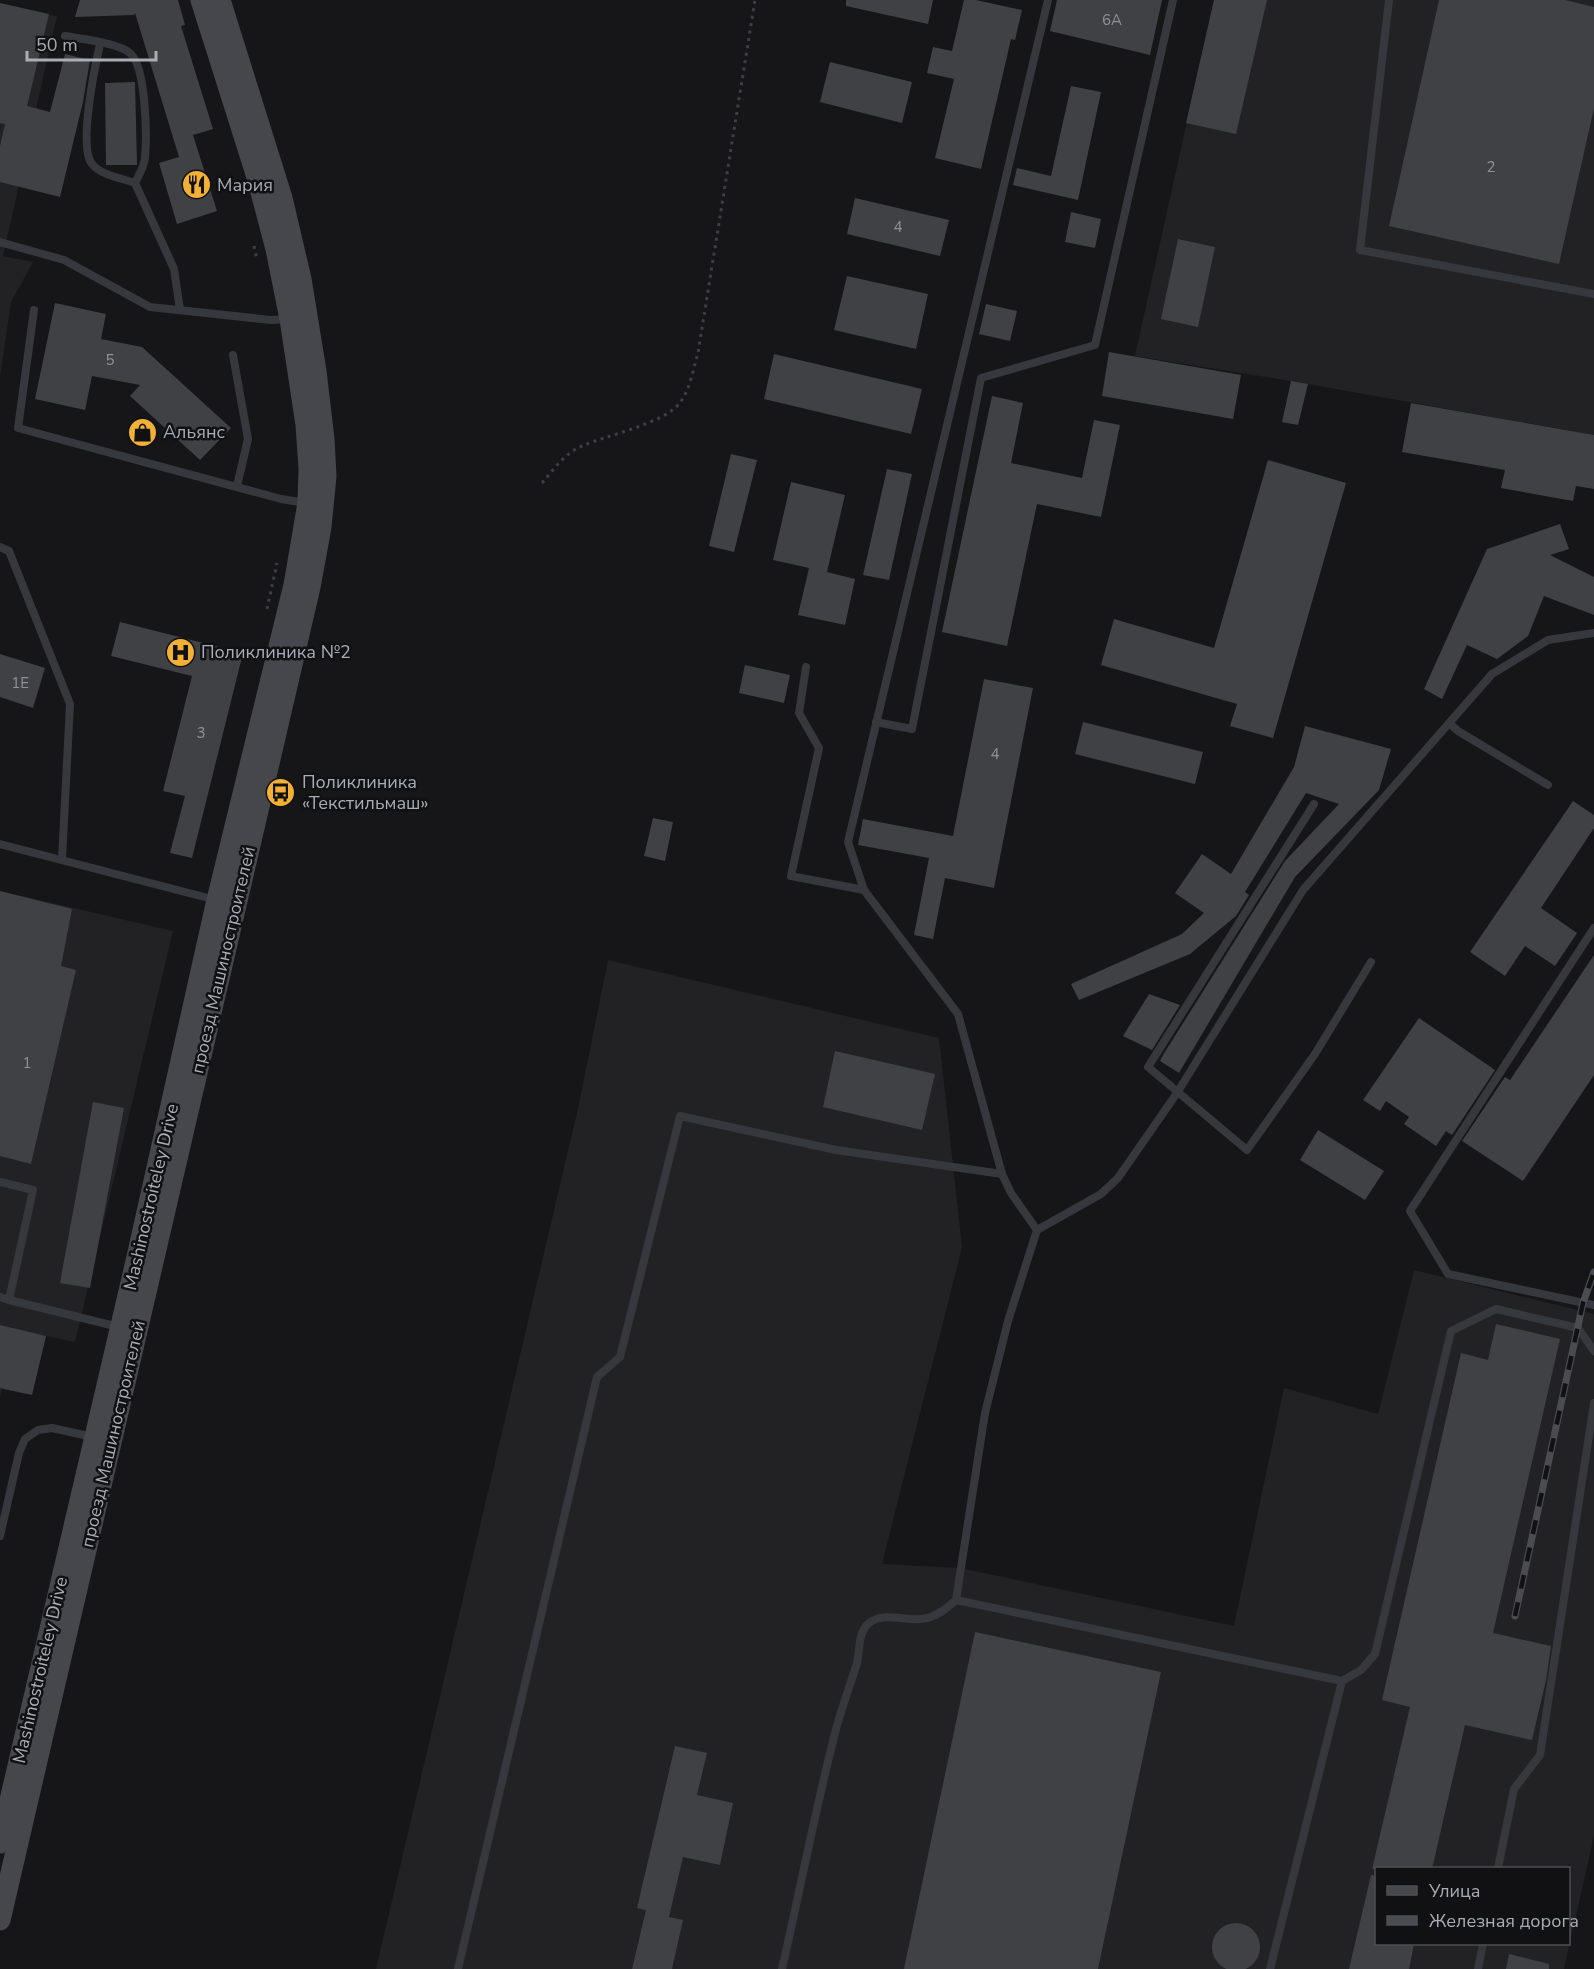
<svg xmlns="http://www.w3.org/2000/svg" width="1594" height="1969" viewBox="0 0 1594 1969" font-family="'Nunito Sans',sans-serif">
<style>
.built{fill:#222225;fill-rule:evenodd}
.building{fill:#404145}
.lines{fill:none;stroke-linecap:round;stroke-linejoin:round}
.path{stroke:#3d3f44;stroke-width:3;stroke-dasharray:3 4.5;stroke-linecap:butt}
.lane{stroke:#37383d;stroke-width:8}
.secondary{stroke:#45474d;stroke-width:21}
.rail-casing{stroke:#4a4c52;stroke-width:7}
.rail{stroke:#111113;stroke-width:4.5;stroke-dasharray:14;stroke-linecap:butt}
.labels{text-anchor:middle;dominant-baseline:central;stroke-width:5;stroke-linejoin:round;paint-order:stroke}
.number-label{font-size:15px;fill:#8e929b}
.poi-label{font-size:18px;fill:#a8adb8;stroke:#111113;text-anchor:start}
.street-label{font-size:18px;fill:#a8adb8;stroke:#111113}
</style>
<rect width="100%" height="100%" fill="#161618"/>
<g class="built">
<polygon points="1214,0 1594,0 1594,435 1291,381 1135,356"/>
<polygon points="0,7 57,16 3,256 33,262 11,302 0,377"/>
<polygon points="0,891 173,931 75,1342 46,1336 32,1395 2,1389 0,1397"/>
<path d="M608,960L939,1038L962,1247L882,1564L960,1568L1234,1626L1284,1388L1378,1414L1414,1270L1594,1314V1836L1564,1969H376L579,1104ZM1376,1868H1568V1944H1376Z"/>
</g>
<g class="building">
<polygon points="80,0 178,0 185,25 181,26 213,129 193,135 217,211 177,224 159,163 179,157 135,13 134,15 75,17"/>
<polygon points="846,0 933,0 928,24 846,6"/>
<polygon points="964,0 976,0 1022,10 1015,40 1011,39 981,169 935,158 954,79 927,73 933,47 952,51"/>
<polygon points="1057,0 1162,0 1150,55 1050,31"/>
<polygon points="1214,0 1267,0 1236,134 1186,123"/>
<polygon points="1439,0 1565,0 1594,7 1594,108 1559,264 1389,226"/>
<polygon points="0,3 49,14 27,106 50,112 65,54 90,60 83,102 60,197 0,182 0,146 5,124 0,123"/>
<polygon points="830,62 912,82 902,123 820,102"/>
<polygon points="135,82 137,165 106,165 105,83"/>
<polygon points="1071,86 1101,92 1078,200 1013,185 1017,168 1051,176"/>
<polygon points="855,198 949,220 940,256 847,234"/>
<polygon points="1071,212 1101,219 1095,248 1065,242"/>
<polygon points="1178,239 1215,247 1198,327 1161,319"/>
<polygon points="847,276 928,294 916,349 834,330"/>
<polygon points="55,303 106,314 101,339 142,347 231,428 200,460 130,396 140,385 92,376 85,410 35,399"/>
<polygon points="986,304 1017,311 1010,341 979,334"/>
<polygon points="1109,352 1241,375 1233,419 1102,396"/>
<polygon points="774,354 922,389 911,434 764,399"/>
<polygon points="1291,381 1308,384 1298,425 1282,422"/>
<polygon points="992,396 1023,403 1011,463 1082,478 1094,420 1120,425 1101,517 1037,504 1007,646 942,632"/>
<polygon points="1411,403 1594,435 1594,489 1576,486 1573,501 1501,488 1505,470 1402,452"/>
<polygon points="731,454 757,460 734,552 709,546"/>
<polygon points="1268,460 1346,483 1273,738 1230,726 1237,704 1101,665 1114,619 1214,648"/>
<polygon points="887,469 912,474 889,580 863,575"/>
<polygon points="791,482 845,495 827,572 855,579 845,625 798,615 809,568 773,560"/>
<polygon points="1560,524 1569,549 1550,555 1594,577 1594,615 1544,596 1528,636 1497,659 1467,645 1442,699 1424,689 1487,549"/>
<polygon points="120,622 243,653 192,858 170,853 185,796 163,791 192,676 111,656"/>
<polygon points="0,654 45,668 33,708 0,697"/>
<polygon points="745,665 790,675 784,703 739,693"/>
<polygon points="984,679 1033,688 994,888 945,878 933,939 914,935 929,858 858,845 863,819 953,836"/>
<polygon points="1083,722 1203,752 1195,784 1075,754"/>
<polygon points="1305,726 1391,749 1379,790 1295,877 1179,1073 1160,1061 1163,1055 1285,861 1339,804 1306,793 1245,892 1249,895 1236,916 1190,954 1079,1000 1071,984 1182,934 1204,913 1175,893 1202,854 1231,874 1294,767"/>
<polygon points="1573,801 1594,815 1594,828 1541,908 1577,933 1555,966 1525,946 1505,976 1470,952"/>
<polygon points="653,818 673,822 665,861 644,856"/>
<polygon points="0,891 72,909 61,966 76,970 31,1164 0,1156"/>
<polygon points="1594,955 1594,1075 1523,1181 1462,1141 1505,1077 1510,1080"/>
<polygon points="1149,994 1180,1005 1152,1050 1123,1036"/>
<polygon points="1419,1018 1495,1070 1452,1135 1446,1131 1436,1146 1404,1124 1409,1117 1386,1101 1380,1111 1363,1100"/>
<polygon points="835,1051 935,1074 922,1130 823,1107"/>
<polygon points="93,1102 124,1108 90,1288 60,1283"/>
<polygon points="1318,1130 1384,1171 1365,1200 1300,1160"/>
<polygon points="1496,1324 1560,1339 1493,1633 1551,1646 1546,1680 1532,1740 1465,1725 1432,1869 1372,1869 1410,1707 1382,1700 1461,1353 1488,1360"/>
<polygon points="0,1325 46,1336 32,1395 0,1388"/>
<polygon points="975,1632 1161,1672 1098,1969 904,1969"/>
<polygon points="675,1746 707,1753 697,1795 733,1803 720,1865 683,1857 669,1917 683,1920 672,1969 632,1969 646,1910 637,1908"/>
<polygon points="1371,1875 1377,1876 1377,1944 1414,1944 1409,1969 1349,1969"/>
<circle cx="1236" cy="1947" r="24"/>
<polygon points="1509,1954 1549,1964 1549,1969 1506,1969"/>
</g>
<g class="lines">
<g class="path">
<polyline points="254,246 257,260"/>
<path d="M542,483C554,469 565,453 582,446C607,435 662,424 679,404C690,390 693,370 698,353L755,0"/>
<polyline points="267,609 277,563"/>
</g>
<g class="lane">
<polyline points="1389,0 1360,250 1594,294"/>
<path d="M65,36C80,39 121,43 131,54C146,69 147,135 145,157C145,165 139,175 135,183L174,269L180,310"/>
<path d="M100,44C95,66 78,147 92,164C102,176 122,178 135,183"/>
<polyline points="0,242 64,260 150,307 271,320 288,319"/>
<polyline points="34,310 18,428 281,499 306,503"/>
<polyline points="233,355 248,439 237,486"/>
<polyline points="0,547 9,551 70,704 62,859"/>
<polyline points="806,667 799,713 819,748 791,876 864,890"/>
<polyline points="876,722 912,729 981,378 1095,345 1173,0"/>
<polyline points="1449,723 1458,731 1548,785"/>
<polyline points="1314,804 1148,1067 1247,1150 1315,1054 1371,962"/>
<polyline points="0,844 216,900"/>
<polyline points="1594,928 1410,1211 1448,1274 1594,1305"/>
<polyline points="0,1182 33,1190 9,1300 0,1297"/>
<polyline points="1037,1230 1011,1193 1002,1174 958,1014 864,890 848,842 1048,0"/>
<polyline points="9,1300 119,1327"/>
<polyline points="0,1536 19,1453 25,1439 38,1430 52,1428 93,1437"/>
<polyline points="956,1600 1342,1681 1361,1670 1375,1654 1451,1331 1496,1309 1578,1328 1594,1351"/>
<polyline points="1498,1868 1514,1789 1540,1755 1594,1403"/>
<polyline points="458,1969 597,1377 620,1357 680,1116 836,1150 1002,1174"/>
<path d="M782,1969C800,1890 815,1811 835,1733C841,1709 850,1686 857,1663C860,1650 858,1633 868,1624C882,1611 904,1621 921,1619C935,1618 946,1609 956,1600L985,1413L1008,1321L1037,1230L1101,1194L1118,1178L1177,1093L1303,890L1492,674L1548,640L1594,633"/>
<polyline points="1270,1969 1342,1681"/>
<polyline points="1478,1969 1483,1944"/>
</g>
<g class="secondary">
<polyline points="0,1843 137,1257 217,900 294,585 308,503 309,468 306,425 290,319 276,249 257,177 201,0"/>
<polyline points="0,1920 310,587 321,527 326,476 324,439 316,371 301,279 282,198 220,0"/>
</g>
<defs>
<polyline id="rail" points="1515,1616 1583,1303 1594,1272"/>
</defs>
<use href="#rail" class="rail-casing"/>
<use href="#rail" class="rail"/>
</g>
<defs>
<symbol id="restaurant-disc" viewBox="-11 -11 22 22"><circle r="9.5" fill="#f2b134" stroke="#111113"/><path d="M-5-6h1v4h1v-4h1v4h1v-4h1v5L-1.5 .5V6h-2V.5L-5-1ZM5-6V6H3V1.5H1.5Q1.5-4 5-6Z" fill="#111"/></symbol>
<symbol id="shop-disc" viewBox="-11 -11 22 22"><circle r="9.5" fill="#f2b134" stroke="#111113"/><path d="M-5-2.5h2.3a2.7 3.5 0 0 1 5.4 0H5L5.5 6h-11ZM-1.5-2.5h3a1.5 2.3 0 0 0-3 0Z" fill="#111"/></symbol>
<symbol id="hospital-disc" viewBox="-11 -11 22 22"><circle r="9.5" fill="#f2b134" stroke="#111113"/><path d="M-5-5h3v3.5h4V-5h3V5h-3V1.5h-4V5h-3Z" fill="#111"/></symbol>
<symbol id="bus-disc" viewBox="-11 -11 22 22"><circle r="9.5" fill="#f2b134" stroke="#111113"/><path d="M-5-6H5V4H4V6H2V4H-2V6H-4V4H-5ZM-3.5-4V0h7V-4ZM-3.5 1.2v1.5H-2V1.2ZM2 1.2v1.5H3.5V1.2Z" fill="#111"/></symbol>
</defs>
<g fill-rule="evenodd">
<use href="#restaurant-disc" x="180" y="168" width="33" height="33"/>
<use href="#shop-disc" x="126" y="416" width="33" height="33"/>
<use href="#hospital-disc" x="164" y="636" width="33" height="33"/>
<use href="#bus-disc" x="264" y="776" width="33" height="33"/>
</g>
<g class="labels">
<g class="number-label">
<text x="1112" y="20">6А</text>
<text x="1491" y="167">2</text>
<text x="898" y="227">4</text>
<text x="110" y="360">5</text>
<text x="20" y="683">1Е</text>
<text x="201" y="733">3</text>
<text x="995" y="754">4</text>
<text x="27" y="1063">1</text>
</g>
<g class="poi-label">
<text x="217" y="185">Мария</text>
<text x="163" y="432">Альянс</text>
<text x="201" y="652">Поликлиника №2</text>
<text x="302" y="782">Поликлиника<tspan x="302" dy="21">«Текстильмаш»</tspan></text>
</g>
<g class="street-label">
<text transform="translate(223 960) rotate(-77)">проезд Машиностроителей</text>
<text transform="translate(151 1197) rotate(-77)">Mashinostroiteley Drive</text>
<text transform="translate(113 1434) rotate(-77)">проезд Машиностроителей</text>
<text transform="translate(40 1670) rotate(-77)">Mashinostroiteley Drive</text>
</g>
</g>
<rect x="1375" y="1867" width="195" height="78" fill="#111113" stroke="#4d4f55" stroke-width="1.5"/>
<rect x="1387" y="1886" width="30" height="9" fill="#45474d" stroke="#4d4f55" stroke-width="1.5"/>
<text x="1429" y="1897" font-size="18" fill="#a8adb8">Улица</text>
<rect x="1387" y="1916" width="30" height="9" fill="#4a4c52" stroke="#4d4f55" stroke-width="1.5"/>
<text x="1429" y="1927" font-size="18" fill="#a8adb8">Железная дорога</text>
<path d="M27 51v9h129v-9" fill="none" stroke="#a8adb8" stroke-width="3"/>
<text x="36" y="51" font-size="18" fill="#a8adb8" stroke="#111113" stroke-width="4.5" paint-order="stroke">50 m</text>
</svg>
